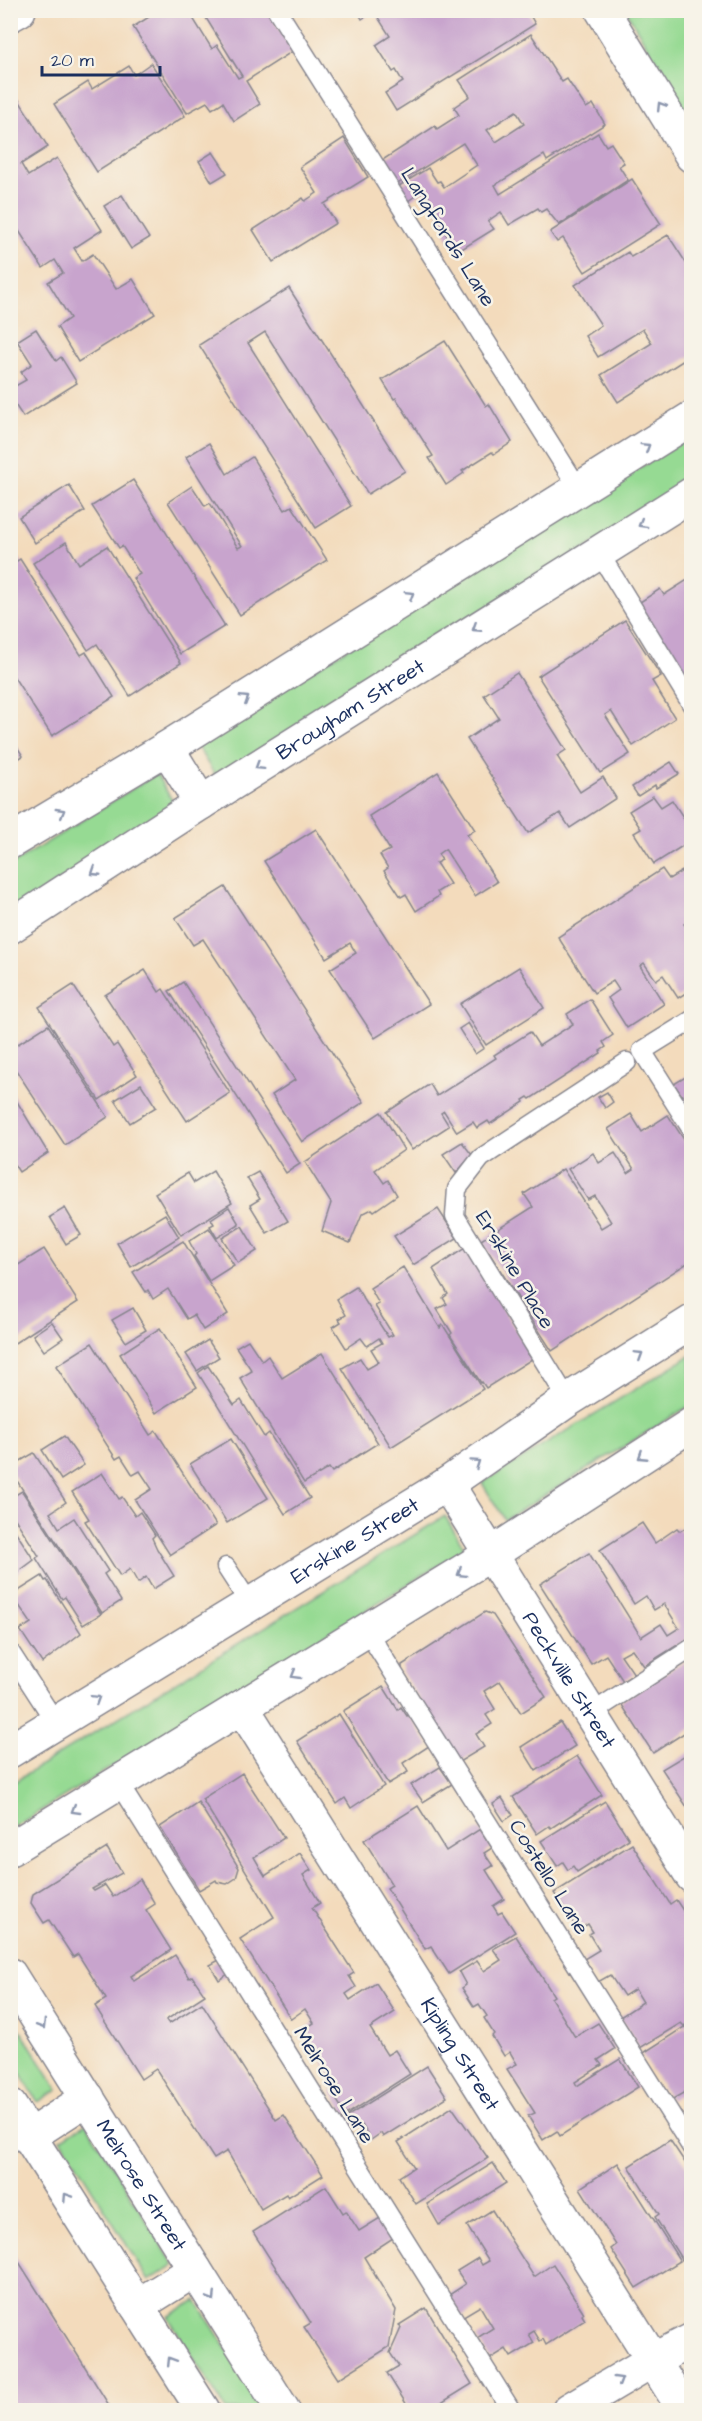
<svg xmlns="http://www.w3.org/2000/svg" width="702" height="2421" viewBox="0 0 702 2421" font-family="'Architects Daughter',sans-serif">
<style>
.green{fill:#96da93;stroke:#588478;stroke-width:1.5}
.building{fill:#c8a4cd;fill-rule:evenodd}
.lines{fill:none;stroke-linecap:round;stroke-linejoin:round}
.lane-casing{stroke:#87858d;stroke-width:21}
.street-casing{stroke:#87858d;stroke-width:36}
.lane{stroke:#fff;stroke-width:18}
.street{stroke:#fff;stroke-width:33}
.oneway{stroke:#8d97ae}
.labels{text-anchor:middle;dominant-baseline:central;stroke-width:5;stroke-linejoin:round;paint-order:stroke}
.street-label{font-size:21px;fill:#1b2f5e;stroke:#f7f3e8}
</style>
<rect width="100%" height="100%" fill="#f7f3e8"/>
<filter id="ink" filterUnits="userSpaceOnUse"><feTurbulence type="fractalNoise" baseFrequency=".0167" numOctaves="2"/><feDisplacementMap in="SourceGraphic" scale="12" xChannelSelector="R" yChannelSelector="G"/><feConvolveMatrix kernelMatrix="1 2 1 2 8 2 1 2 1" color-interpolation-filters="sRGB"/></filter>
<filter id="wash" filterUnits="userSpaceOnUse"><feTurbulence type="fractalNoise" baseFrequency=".008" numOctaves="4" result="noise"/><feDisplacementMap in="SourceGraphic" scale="24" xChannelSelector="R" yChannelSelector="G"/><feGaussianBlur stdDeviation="1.35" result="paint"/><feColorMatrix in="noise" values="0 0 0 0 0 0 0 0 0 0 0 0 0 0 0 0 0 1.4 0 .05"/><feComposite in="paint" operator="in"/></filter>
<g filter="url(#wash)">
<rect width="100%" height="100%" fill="#f3dbbc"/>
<g class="green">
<polygon points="626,11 683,11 691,25 691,120"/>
<polygon points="691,436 691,483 216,777 195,743"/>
<polygon points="156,774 177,808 11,911 11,865"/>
<polygon points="691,1355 691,1405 505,1520 482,1483"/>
<polygon points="445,1516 465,1549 11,1829 11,1784"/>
<polygon points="11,2015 58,2090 38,2102 11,2058"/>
<polygon points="86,2123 174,2265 149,2281 61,2139"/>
<polygon points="196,2300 265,2410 226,2410 168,2317"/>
</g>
<g id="blocks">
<g class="building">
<polygon points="160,10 188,10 212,49 217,45 238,78 242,76 201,10 267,10 293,51 246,81 260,104 234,121 223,102 212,109 207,102 187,113 133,27"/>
<polygon points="357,10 527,10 535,24 396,111 385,93 403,82 396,70 393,72 376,45 390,36 374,11 362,19"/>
<path d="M531,34L562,82L567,79L586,108L593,104L605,124L547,161L544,155L495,185L500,194L598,133L606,146L611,143L624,163L619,166L628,180L559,225L546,209L541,212L538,208L509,225L501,212L488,221L494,229L457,252L444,231L448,228L424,190L408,201L399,186L428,168L437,182L440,181L444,187L477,165L463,143L396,185L381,161L435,126L437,129L459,115L454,107L470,96L459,80ZM516,111L524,124L496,142L487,130Z"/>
<polygon points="151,63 185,116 97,172 54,104 88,82 92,89 129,66 134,75"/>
<polygon points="12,89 48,147 21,164 28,176 57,158 102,230 74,248 82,261 93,254 116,289 133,279 155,314 78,362 57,327 70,318 48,282 63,273 55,260 43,268 10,217"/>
<polygon points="344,138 368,177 324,204 336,223 273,262 253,230 303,198 305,201 317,193 300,167"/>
<polygon points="213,152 227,173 212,182 199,161"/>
<polygon points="632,179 661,224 585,272 563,238 557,242 550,232"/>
<polygon points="122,195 149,238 131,249 104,206"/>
<polygon points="668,235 690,269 687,271 692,277 692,355 618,402 601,375 652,343 643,329 598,357 585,336 601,325 575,285 628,252 631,257"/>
<polygon points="289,288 405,471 368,494 265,332 248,343 351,506 316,528 199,345"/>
<polygon points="36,329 56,361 61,357 77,383 23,417 10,397 10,389 26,380 21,372 32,364 17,341"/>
<polygon points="445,341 486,406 489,404 512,442 494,454 492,452 462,471 464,473 446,485 429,458 433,456 396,398 394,399 382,380"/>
<polygon points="209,443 227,474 252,457 285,510 292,506 327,560 240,615 168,502 192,486 205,506 210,503 238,548 242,546 186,457"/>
<polygon points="133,480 225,626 180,654 133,578 140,574 122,546 119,548 92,506"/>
<polygon points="69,485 85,511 35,543 19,517"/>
<polygon points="66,542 79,564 107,546 181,663 130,696 97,644 88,650 33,563"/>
<polygon points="20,559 81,655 86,652 114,697 52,736 10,671 10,565"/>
<polygon points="692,577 692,691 637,604 660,589 664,595"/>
<polygon points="625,620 661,676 652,681 675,718 633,746 611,711 605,715 630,754 600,773 538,676"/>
<polygon points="517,673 566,750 557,756 580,792 603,777 616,798 570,828 560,813 528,833 467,739 499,718 484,695"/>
<polygon points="10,736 23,756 10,764"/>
<polygon points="671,762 679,774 656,788 655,785 638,796 632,787"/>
<polygon points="438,772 475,830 467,835 497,882 475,896 445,849 438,854 442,860 436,863 450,884 437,892 439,896 416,911 406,894 401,897 384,871 388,868 380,855 390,850 369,816"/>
<polygon points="653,796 661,807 672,800 692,831 692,840 654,864 634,833 641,829 629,811"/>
<polygon points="316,829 429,1004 375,1038 330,969 356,953 350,943 326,958 264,861"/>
<polygon points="692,865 692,919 684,924 692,935 692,989 678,998 663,975 656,980 644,963 640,966 664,1004 627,1028 608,998 619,990 613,981 594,993 558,937 662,869 669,879"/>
<polygon points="225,887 364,1102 302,1142 272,1095 295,1080 203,939 193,945 175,918"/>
<polygon points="519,967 544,1008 486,1045 460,1004"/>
<polygon points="145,970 159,992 163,989 230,1093 187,1121 105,995"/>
<polygon points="183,982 300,1164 286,1173 169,991"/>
<polygon points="73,985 113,1047 117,1044 137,1075 99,1100 39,1007"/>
<polygon points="590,999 613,1035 603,1042 606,1047 600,1051 601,1053 530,1099 528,1097 523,1100 524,1102 490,1124 488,1121 477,1128 473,1122 457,1132 444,1111 441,1113 449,1126 412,1150 387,1112 430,1084 437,1096 496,1058 494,1055 530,1032 539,1046 573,1024 567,1014"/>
<polygon points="468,1023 484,1048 475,1054 459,1029"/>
<polygon points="48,1025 108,1117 65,1145 10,1061 10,1049"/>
<polygon points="692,1073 692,1110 674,1084"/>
<polygon points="141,1084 156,1107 130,1123 115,1100"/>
<polygon points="10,1090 48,1153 19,1172 10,1158"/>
<polygon points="607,1092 613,1102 605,1108 598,1097"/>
<polygon points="381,1112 404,1150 375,1170 384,1183 388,1180 397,1195 374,1211 372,1209 362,1214 350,1243 322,1231 331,1203 305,1162"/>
<polygon points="631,1114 642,1132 668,1115 692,1152 690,1158 692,1161 692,1260 552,1351 481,1240 533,1207 524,1194 563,1169 601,1228 611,1222 595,1196 588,1200 568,1169 593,1153 599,1163 615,1153 628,1173 634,1169 608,1129"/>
<polygon points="462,1142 472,1155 456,1173 443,1154"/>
<polygon points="213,1171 232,1203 181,1235 155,1193 188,1173 194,1183"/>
<polygon points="258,1172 288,1221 267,1233 250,1205 260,1199 247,1178"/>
<polygon points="229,1207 239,1224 217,1238 210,1226 214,1224 211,1219"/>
<polygon points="65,1208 81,1235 66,1244 50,1217"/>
<polygon points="438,1209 457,1238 413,1265 394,1236"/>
<polygon points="165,1214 179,1237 131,1267 117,1243"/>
<polygon points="242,1226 257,1251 238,1263 222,1238"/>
<polygon points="209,1228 234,1265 209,1281 194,1256 196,1254 189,1241"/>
<polygon points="183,1241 228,1314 203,1330 194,1315 187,1319 168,1289 153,1299 148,1290 146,1292 133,1272"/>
<polygon points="465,1248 530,1353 528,1354 532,1359 486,1388 482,1382 481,1383 450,1335 452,1333 437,1309 447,1304 443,1298 448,1294 433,1269"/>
<polygon points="44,1249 78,1302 10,1346 10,1270"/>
<polygon points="403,1267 440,1328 443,1325 483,1389 391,1447 342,1368 360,1358 367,1369 379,1362 371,1349 382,1343 379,1338 367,1346 361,1338 346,1348 333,1327 341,1322 339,1319 346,1315 337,1299 356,1287 388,1337 393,1335 375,1306 379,1304 370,1288"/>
<polygon points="133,1308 146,1330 126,1342 112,1320"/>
<polygon points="52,1322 63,1338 44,1351 33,1335"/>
<polygon points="160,1328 197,1387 156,1413 120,1354"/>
<polygon points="208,1340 219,1357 197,1371 186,1354"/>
<polygon points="248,1340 262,1361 268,1356 282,1378 322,1353 378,1443 332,1472 329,1468 304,1483 240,1378 252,1371 236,1347"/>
<polygon points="92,1343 150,1435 156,1431 216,1525 170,1555 135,1500 152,1489 140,1471 133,1475 121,1456 116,1459 56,1366"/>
<polygon points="208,1366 234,1405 241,1400 264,1437 269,1433 310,1498 285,1514 198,1373"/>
<polygon points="64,1436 84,1465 61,1480 42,1450"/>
<polygon points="231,1439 268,1498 227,1523 190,1464"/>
<polygon points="34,1453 66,1502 50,1513 59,1528 74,1518 108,1571 104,1574 121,1601 102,1613 10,1470 10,1467"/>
<polygon points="102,1473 119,1499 122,1497 135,1516 140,1512 155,1535 152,1538 157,1549 174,1576 153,1589 146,1577 138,1583 130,1569 120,1576 85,1521 89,1519 72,1492"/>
<polygon points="22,1491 101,1614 83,1625 65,1597 62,1599 36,1558 39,1556 10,1511 10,1498"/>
<polygon points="10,1523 34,1560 10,1578"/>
<polygon points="642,1523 655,1543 677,1528 680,1531 692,1524 692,1636 644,1666 632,1649 621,1655 634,1674 623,1681 606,1655 591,1664 540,1584 589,1553 641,1637 661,1624 668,1635 679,1628 664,1604 654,1610 646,1596 634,1604 600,1550"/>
<polygon points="42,1576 45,1581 47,1580 81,1633 42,1663 20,1630 31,1623 12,1595"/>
<polygon points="485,1612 493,1615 546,1697 521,1713 500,1681 484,1691 495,1709 486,1715 492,1724 476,1734 484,1747 459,1762 402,1672 402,1665"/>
<polygon points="692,1656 692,1728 653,1753 620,1702"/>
<polygon points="383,1686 398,1710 401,1707 407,1716 409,1715 429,1746 403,1763 408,1772 388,1784 343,1711"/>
<polygon points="339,1714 384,1786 351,1808 345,1798 337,1804 297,1741"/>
<polygon points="560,1722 575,1746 536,1771 521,1747"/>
<polygon points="692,1751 692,1805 687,1807 662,1769"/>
<polygon points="577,1756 602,1795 551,1828 549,1826 537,1834 513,1797"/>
<polygon points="440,1767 452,1784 423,1802 411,1785"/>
<polygon points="242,1773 284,1838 254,1857 265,1876 300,1853 311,1870 303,1875 320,1903 312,1908 354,1973 349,1976 356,1987 346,1994 350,2000 376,1983 395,2012 370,2028 387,2055 395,2050 410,2074 346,2115 331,2091 338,2086 303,2030 314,2023 305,2009 291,2019 240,1939 274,1917 202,1799"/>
<polygon points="502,1798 513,1815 504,1821 493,1804"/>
<polygon points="605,1801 629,1839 577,1872 573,1866 568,1870 563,1862 557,1866 541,1841"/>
<polygon points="198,1802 239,1868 236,1878 227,1884 217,1882 216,1880 199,1890 160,1827"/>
<polygon points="418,1806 446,1851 480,1829 492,1848 484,1853 493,1866 486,1870 504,1899 493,1906 498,1914 502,1912 515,1932 449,1974 431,1946 425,1949 387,1888 392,1885 364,1840"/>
<polygon points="632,1844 670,1904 676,1900 692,1924 692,2021 684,2026 681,2023 640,2048 620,2017 643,2002 635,1989 624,1996 610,1975 598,1982 584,1959 599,1950 589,1934 593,1932 588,1924 578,1930 554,1893"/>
<polygon points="107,1848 122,1873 92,1889 94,1891 105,1885 113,1897 140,1879 155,1904 146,1910 171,1950 131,1976 134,1981 175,1955 189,1978 192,1976 205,1995 166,2020 169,2024 202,2003 276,2120 284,2115 323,2175 288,2197 286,2194 261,2209 227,2151 214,2159 156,2069 141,2079 95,2006 106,1999 78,1954 73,1957 49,1920 44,1923 31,1903 33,1894"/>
<polygon points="516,1936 554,1996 551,1998 575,2037 598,2023 615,2049 598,2060 602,2065 575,2082 577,2086 620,2059 638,2087 560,2136 557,2131 543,2140 528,2116 535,2113 507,2069 517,2064 510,2052 504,2056 492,2036 494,2034 484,2018 487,2016 479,2004 474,2007 462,1988 466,1985 459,1972 477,1961 484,1971 501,1960 493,1949"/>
<polygon points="219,1960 228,1974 219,1980 210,1965"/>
<polygon points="684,2027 692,2028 692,2088 671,2100 642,2054"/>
<polygon points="427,2066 447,2097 383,2137 381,2133 371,2140 362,2125 348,2133 340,2121"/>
<polygon points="452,2107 488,2158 416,2204 399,2177 414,2167 398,2142"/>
<polygon points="670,2140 692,2173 692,2254 682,2260 655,2217 659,2214 629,2166"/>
<polygon points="493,2163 506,2183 439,2225 427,2204"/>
<polygon points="618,2163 680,2261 636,2288 611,2249 616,2245 580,2188"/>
<polygon points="326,2186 343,2213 346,2211 359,2231 380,2218 393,2238 364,2257 396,2310 389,2347 338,2379 304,2327 311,2323 253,2232"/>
<polygon points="492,2210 534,2277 553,2264 584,2313 582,2315 585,2320 546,2345 543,2339 540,2341 534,2331 529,2334 534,2343 511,2357 506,2349 490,2359 477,2338 493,2328 480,2306 462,2317 449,2295 466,2284 457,2271 478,2258 482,2265 489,2261 467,2226"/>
<polygon points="10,2248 40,2295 112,2410 10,2410"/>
<polygon points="426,2308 472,2384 430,2410 410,2410 387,2373 399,2366 390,2353 401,2328 399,2325"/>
</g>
</g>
</g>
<g filter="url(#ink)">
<use href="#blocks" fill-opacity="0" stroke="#87858d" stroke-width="1.5"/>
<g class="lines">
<defs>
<g id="lane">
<polyline points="277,10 579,489"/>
<polyline points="598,551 692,705"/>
<polyline points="692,1020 642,1051 692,1130"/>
<polyline points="568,1400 455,1216 457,1189 481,1158 627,1062"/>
<polyline points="226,1567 250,1604"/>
<polyline points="367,1631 692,2148"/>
<polyline points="10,1652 56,1723"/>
<polyline points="590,1714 692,1648"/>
<polyline points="119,1784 511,2410"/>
</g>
<g id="street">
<polyline points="602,10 692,156"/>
<polyline points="10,15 19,10"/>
<polyline points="167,748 201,803"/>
<polyline points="10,842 167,748 692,418"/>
<path id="s1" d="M10,927L201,803L692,494"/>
<path id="s2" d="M447,1484L692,1876"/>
<path id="s3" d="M242,1707L678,2400"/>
<path id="s4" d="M10,1751L447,1484L568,1400L692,1322"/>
<polyline points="10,1849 491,1554 692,1424"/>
<path id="s5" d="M10,1975L283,2410"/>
<polyline points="10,2106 203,2410"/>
<polyline points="28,2137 88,2098"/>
<polyline points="137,2306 195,2270"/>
<polyline points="569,2410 653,2360 692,2340"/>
</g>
</defs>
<use href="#lane" class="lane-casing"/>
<use href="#street" class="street-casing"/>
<use href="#lane" class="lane"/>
<use href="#street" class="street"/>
</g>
<defs><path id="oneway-chevron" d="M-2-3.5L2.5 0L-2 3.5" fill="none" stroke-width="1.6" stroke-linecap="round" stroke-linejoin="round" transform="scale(1.5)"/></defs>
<g class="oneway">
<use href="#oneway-chevron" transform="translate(661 106) rotate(-122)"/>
<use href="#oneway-chevron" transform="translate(646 447) rotate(-32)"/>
<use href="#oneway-chevron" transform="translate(642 524) rotate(149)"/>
<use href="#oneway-chevron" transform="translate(410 595) rotate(-32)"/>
<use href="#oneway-chevron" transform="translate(476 628) rotate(148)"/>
<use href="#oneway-chevron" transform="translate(245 699) rotate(-32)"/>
<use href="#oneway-chevron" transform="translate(259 766) rotate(148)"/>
<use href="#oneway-chevron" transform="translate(61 812) rotate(-31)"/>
<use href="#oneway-chevron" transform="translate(95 872) rotate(147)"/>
<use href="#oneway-chevron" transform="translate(639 1355) rotate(-32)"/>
<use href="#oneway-chevron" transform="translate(642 1456) rotate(147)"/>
<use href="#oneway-chevron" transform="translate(476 1463) rotate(-35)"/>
<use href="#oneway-chevron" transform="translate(461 1573) rotate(148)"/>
<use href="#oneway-chevron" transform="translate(295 1675) rotate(149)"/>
<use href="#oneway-chevron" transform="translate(96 1699) rotate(-32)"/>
<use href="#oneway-chevron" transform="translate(75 1810) rotate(149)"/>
<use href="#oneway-chevron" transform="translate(42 2025) rotate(58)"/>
<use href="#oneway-chevron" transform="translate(67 2197) rotate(-123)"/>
<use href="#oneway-chevron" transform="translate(212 2297) rotate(58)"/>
<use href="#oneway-chevron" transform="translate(171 2361) rotate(-122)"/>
<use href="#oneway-chevron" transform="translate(619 2380) rotate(-31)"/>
</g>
</g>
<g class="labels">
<g class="street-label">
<text transform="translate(448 237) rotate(58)">Langfords Lane</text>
<text stroke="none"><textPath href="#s1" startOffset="404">Brougham Street</textPath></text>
<text transform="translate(515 1270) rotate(59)">Erskine Place</text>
<text stroke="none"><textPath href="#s4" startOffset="404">Erskine Street</textPath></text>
<text stroke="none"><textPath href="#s2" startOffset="231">Peckville Street</textPath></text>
<text transform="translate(549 1877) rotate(58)">Costello Lane</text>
<text stroke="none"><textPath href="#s3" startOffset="410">Kipling Street</textPath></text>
<text transform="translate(334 2085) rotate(58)">Melrose Lane</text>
<text stroke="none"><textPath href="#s5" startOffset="248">Melrose Street</textPath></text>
</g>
</g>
<rect width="702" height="2421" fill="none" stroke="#f7f3e8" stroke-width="36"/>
<path d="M42 66v9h118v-9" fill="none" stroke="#1b2f5e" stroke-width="3"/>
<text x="51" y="66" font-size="18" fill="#1b2f5e" stroke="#f7f3e8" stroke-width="4.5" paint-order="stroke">20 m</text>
</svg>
